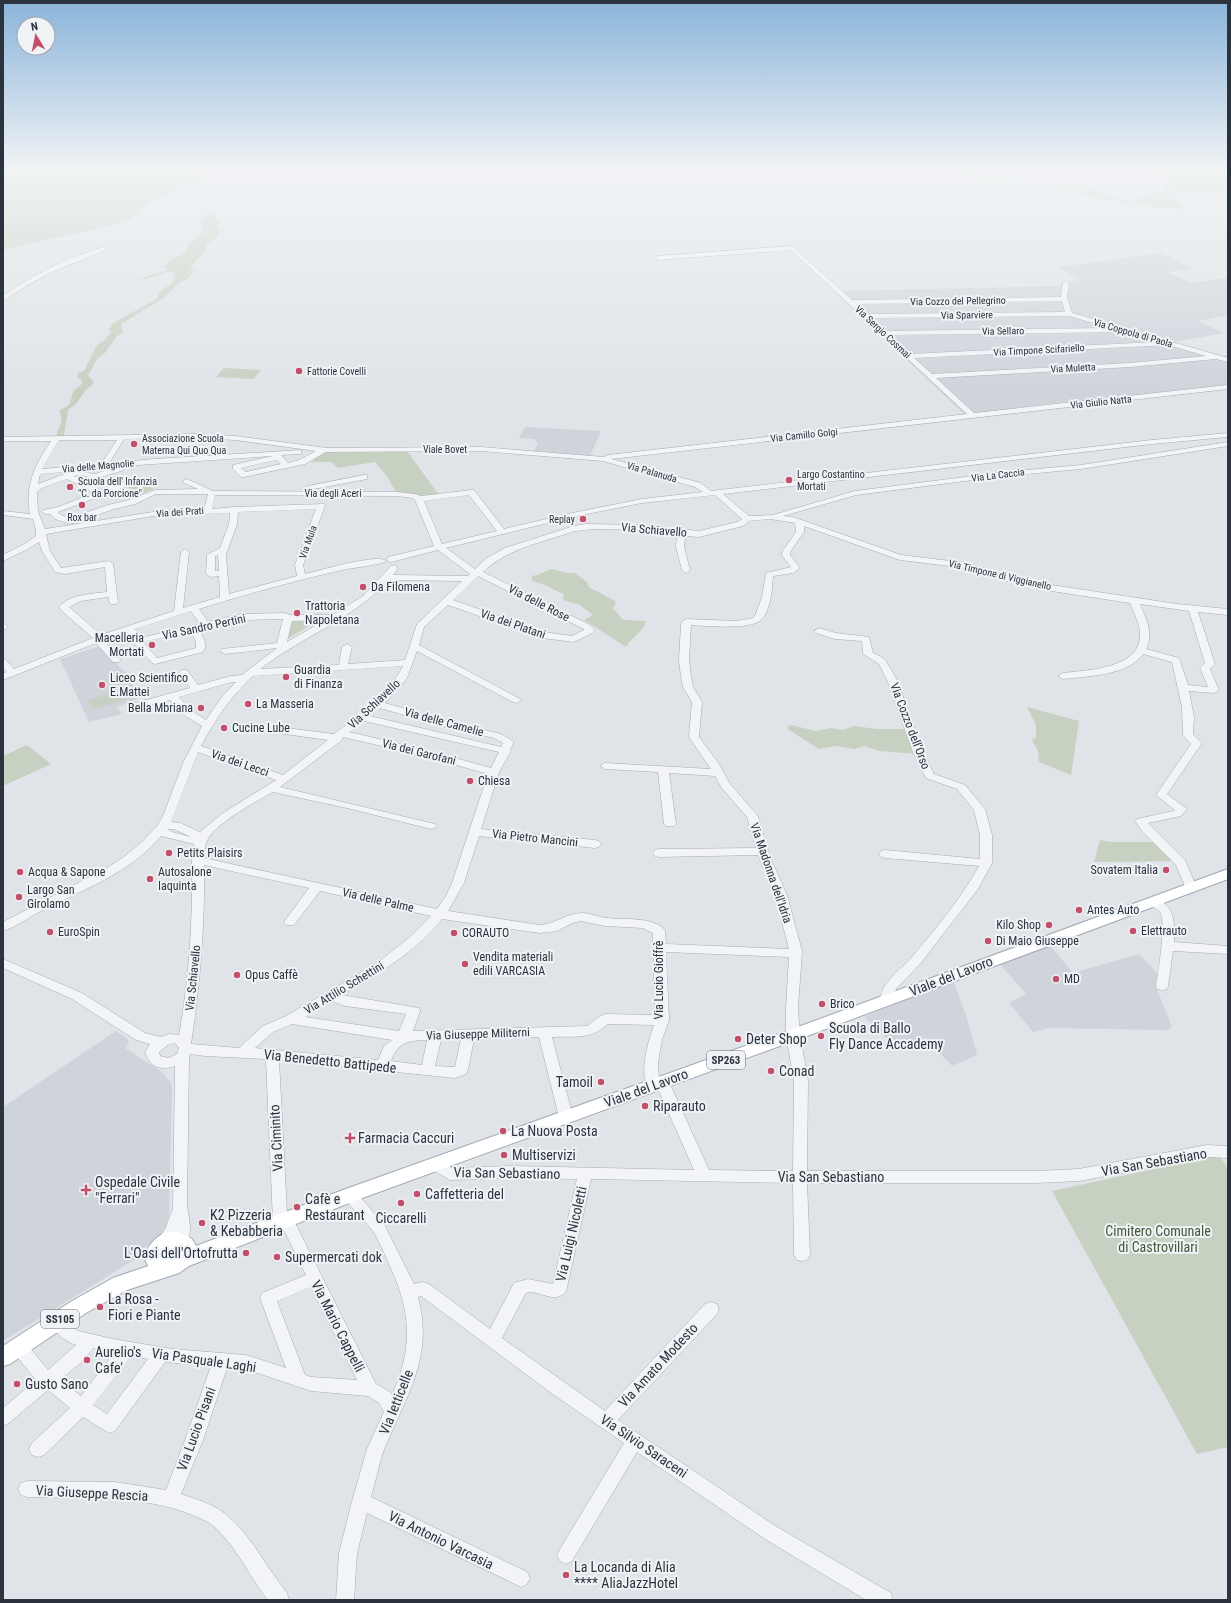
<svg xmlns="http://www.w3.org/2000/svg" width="1231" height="1603" viewBox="0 0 1231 1603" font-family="'Roboto Condensed',sans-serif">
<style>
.built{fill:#cfd3da}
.green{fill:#c7d1c2}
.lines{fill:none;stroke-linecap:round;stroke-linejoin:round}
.minor-casing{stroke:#a6abb2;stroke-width:1}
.major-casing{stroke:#a1a9b3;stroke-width:2}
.minor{fill:#f3f4f7;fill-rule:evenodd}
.major{fill:#fff;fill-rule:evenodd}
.poi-dot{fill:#c34f6b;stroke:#f0f3f6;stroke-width:1.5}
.labels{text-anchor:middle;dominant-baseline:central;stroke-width:4;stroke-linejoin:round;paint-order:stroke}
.far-street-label{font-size:10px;fill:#2a333e;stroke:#f0f3f6}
.far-poi-label{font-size:10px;fill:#2a333e;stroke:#f0f3f6;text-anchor:start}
.shield{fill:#f0f3f6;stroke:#656d75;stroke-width:1}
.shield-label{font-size:11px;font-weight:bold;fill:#2a333e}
.street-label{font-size:12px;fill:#2a333e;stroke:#f0f3f6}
.poi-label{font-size:12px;fill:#2a333e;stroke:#f0f3f6;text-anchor:start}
.near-street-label{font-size:14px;fill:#2a333e;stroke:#f0f3f6}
.near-poi-label{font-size:14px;fill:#2a333e;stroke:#f0f3f6;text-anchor:start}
.near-park-label{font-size:14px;fill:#425939;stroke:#f0f3f6}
</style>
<rect width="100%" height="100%" fill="#e0e4e8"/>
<g class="built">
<polygon points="1162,253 1193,269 1168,272 1191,283 1228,278 1228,315 1198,321 1224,333 1174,342 1223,356 1228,355 1228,386 965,415 834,291 1062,286 1061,283 1081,280 1058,267"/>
<polygon points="525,427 601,431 590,456 534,451 538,444 534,439 519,438"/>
<polygon points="100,646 126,674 140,698 116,707 122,714 89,722 60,659"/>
<polygon points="1049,944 1073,973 1139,954 1158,974 1156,987 1172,1027 1168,1030 1049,1028 1033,1032 1009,1003 1026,994 998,962"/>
<polygon points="953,981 966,1015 977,1055 952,1066 926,1038 895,1046 864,1017"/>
<polygon points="116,1031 127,1038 129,1042 125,1048 162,1072 171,1083 172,1093 169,1213 167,1227 162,1234 145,1247 140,1256 3,1341 3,1107"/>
</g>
<g class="green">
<polygon points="3,168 203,168 195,184 175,193 151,200 141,207 130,219 112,225 3,250"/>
<polygon points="937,168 952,168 954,170 1030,183 1086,185 1116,198 1131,202 1154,192 1165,192 1162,184 1167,183 1182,209 1138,205 1081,195 1056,189 987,179"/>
<polygon points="1160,168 1228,168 1228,196 1220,192 1173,193"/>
<path d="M206,214L215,215L216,218L221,221L220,224L216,226L220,232L214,240L206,245L204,253L190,267L193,268L191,271H196C189,275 189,281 181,281L162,299L121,324L123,333L117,336L105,353L98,358L88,375L93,381V384L85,391L76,404L68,410L64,436H57V431C62,426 63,417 59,411L69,405L74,390L82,384V380L78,378V373L84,371L97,345L105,340L111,332L109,330L113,323L155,300L159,296L158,293L172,283L176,274L171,271L141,280L144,277L169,270L164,267L168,261L181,255L187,249L188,245L203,232L200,220L204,218Z"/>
<polygon points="224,368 261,370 254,379 216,377"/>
<polygon points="324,451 407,451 439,495 424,497 396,492 387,476 375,462 338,468 331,462 311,462 314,460 312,458"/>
<polygon points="137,481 154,489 141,494 125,486"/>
<path d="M551,569L567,573H575L587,582L589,587L615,601L616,603L613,608L623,620L646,621C643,633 631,637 626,647L584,620L593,615L580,605L563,600L564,595L561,593L545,585L532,581V576L537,575Z"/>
<polygon points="323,618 285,640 291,620"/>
<polygon points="122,691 126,700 93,709 88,700"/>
<polygon points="1027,707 1079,721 1071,775 1039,762 1038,751 1032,740 1036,737 1036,725"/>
<polygon points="791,725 816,731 831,728 843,730 854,726 877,729 905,729 916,754 879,751 864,746 854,749 837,746 819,749 789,730 787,727"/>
<polygon points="27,745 51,764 3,786 3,756"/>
<polygon points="1100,840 1110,842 1153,842 1175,861 1094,862"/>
<polygon points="1219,1155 1228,1169 1228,1447 1197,1454 1052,1191"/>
</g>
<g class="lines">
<defs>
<g id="minor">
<path d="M792,246L852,300L1061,297L1063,283L1066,281L1069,283L1067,297L1072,313L1228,358V362L1216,359L1130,367L936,378L974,413L1228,385V389L611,459L701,483L711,491L1152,440L1228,433V437L1152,444L723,494L749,516L773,515L855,491L1004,472L1081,465L1228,442V446L1081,469L1004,476L856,495L783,516L793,517L901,555L967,563L1015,578L1045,584L1177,604L1228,609V615L1198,612L1215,664L1210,669L1219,690L1214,693L1189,691L1194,717L1193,734L1202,743L1167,794L1187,809L1181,816L1148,823L1185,860L1197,888L1195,891H1187L1176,865L1143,832L1135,821L1137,819L1173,811L1175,810L1156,795L1191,744L1183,735L1182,707L1172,662L1143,654C1127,676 1088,676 1063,679L1058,676L1063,673C1087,670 1140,669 1140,635C1140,624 1134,613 1130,603L1045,590L1010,582L966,568L900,560L804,526V532L790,552V555L800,568L793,573L773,576C772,589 771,611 761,620C750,630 705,626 691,625L689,660L691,677L693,687L702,702L699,737L719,764L730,784L758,816L770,857L787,895L802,951L798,1008L800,1035L808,1081L807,1171H1035L1079,1169L1207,1145L1228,1146V1158L1207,1157L1079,1181L1035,1183H807L810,1255L807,1260L802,1261L797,1260L794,1255L793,1183L591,1179L566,1292C553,1305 540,1289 526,1293L502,1338L605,1411L705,1304L711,1302L717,1304L719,1309L717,1314L618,1420L777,1527L891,1593L893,1600H866L765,1539L637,1452L572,1561L566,1564L560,1561L557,1555L560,1549L624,1443L554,1395L421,1296L418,1297C434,1356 407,1395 385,1447C379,1463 376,1480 371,1497L527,1572L530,1578L527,1584L521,1587L515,1584L367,1513L357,1553L354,1600H336L339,1553L352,1501L367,1449L384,1412L378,1402L368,1396L311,1391L246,1369L227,1368L203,1440L181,1494C195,1499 213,1504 224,1513C250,1533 266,1567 287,1593L289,1600H268C249,1576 236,1545 212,1525C206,1520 197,1517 190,1514C139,1494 81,1499 27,1497L21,1495L18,1489L21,1483L27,1481L115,1482L166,1490L185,1440L211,1366L165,1362L115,1431L109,1433L83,1417L44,1455L38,1457L32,1455L29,1449L32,1443L70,1408L48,1390L9,1423L3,1426V1408L36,1380L13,1352L11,1347L13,1342L19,1340L25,1342L48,1370L76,1345C64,1341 54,1332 49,1321L51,1316L57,1314L63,1316L78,1331L113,1339L172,1349L246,1355L286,1368L260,1298L262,1293L306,1275L282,1226L275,1225L273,1221L266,1059L205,1056L190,1054L189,1057L187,1206C189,1219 193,1233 186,1245L181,1247L176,1245L174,1241C170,1248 167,1249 160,1246L157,1242L166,1227L173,1208L175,1066C160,1071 150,1067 145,1052L150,1044L136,1040L72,999L3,968V959L82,993L145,1033L161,1037L169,1034L179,1035C190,975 193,913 192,852L194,844L161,836C131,873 82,890 41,911C29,917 16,927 3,931V922L107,868L125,856L142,842L157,826L163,816L183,763L202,726L182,714L170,700L139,708L135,707L134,705L135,703L190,688L179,672L181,670H187L198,685L231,676L242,675L277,648L225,654L220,651L222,649L277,643L283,619L241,620L199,630C203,637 208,644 203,652L155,664L152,663L134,643L127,632L103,640L119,658L121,660L119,662H113L96,643L3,680V673L7,672L3,668V659L6,660L14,669L93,638L63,612L59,607C70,594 92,594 107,592L105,567L65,574L55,572L42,551L39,542L26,550L3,561V555L26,543L36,536V530L33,519L3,515V511L30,514C24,487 36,462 51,441H3V437L199,434L235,436L327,448L481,447L604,457L608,455L967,414L791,250L658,260L655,258L658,256ZM1062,301L1065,312L867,314L856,304ZM1069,316L1111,328L885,331L871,318ZM1124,332L1157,342L910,354L889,335ZM1168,345L1206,356L1130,363L932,374L914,358ZM199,438L235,440L316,451L299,460L288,463L281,455L301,454V450L154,459L109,463L124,439ZM59,440H117L101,464L42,469ZM481,451L603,461L695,487L703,492L642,499L572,513L504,529L474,490H471L421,496L415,494L396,492L213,491L187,479L183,481L184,483L198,489L155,490L129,500L108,505L70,518L61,515L58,512L138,482V478H135L101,490L74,476L81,475L95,479L124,470L125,468L123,466L273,456L233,465V469L241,477H244L305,464L326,452ZM276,460L281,464L246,472L241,468ZM117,467L95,474L77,471ZM76,471H73L38,484L40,474ZM67,479L94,493L58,507L43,510L42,512L46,514H50L55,519L70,524L114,509L135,504L156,494H208L204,509L153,512L45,529L38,512L37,492L42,488ZM215,495L396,496L413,498L415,500L434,546L388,557L387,559L388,561L391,562L438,550L470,574L468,576L393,575L398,568L394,565L391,566L363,596L333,615H290L285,613L241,614L208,622L199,609C246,594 294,581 342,570C350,568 382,565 386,561C378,553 318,571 305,574L303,565L325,506L324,504L234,507L212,509ZM469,495L497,531L442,544L424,501ZM715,495L742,519L737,522L699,531L641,525L586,524L574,526L505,548L487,558L475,569L446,548L572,517L642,503ZM316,509L295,565L297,576L229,594L226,555L237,524L238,512ZM230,513L229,524L220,548L207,555L206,574L210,577L219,576L220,597L183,608L189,552L185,549L181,552L174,611L101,635L69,607L81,601L108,597L110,604H116L118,602L113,564L109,561L61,568L50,551L46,534L153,516ZM770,519L795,523L796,532L782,552V555L791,567L766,573L762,597L755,616L753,618L736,621L687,619L684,620L681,624L679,660L681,677L683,687L692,702L689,737L711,769L605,763L600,766L605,769L658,772L664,824L666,826H674L676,824L669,773L715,776L721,787L747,817L756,848L659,849L655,850L653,853L655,856L659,857L758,855L775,895L789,949L666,944L665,931C656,916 622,920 606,918C598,917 590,913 582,913C567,913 555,924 540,925L448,911L464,883L479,836L595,848L599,847L601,844L599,841L595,840L481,829L499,772L511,751L510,750L514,742L501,734L455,723L385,703L407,678L417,651L513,702L517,703L522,700L419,645L424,627L448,605L542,638L574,642L592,633L595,630L590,625L483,572C508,548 543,542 575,531C608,526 644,531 677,535L676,547L682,570L686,573L690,570L684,547L685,536L699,537L743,526L749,521ZM218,555L219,571H215V556ZM478,576L584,629V630L572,636L544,632L453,600ZM389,580L462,581L417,624L405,660L348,664L352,647L347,644L342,647L339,665L260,669C302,637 353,619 389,580ZM1140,604L1189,611L1205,663L1200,668L1208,687L1188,685L1179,658L1146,649C1154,633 1146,619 1140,604ZM191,611L200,624L140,638L135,629ZM325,620L287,642L292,621ZM191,631L196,642V648L157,658L143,642ZM403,666C389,695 359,715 334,734L278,727L274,728L273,730L278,733L328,740L283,775L201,746C215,720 231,696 253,676ZM232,682H236L221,698L206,720L190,710L179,697ZM380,708L449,728L494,738L503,743L501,747L370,716ZM364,721L499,752L491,768L430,751L349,732ZM343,737L424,756L488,774L452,883L446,896L437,909L204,858C204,851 205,843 209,837C220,821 255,802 273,792L347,808L431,829L435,828L437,826L435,824L280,787L342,740ZM198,752L276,780L223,813L200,832L180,823L171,822ZM167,829H174L191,837L172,832ZM204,865L309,888L284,922L286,925H294L320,891L431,916L410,937L376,964L286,1016L263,1026L239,1048L191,1044C200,985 205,925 204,865ZM442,919L540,933L557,931L572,923L581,921L605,926L643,928L653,933L655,1015L605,1014L600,1016L587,1026L413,1031L420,1011L419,1008L342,995C378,974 416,952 442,919ZM666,952L789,957L786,1008V1035L794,1081L793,1171L709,1170L669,1082L667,1078H659L658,1062L662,1040L669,1020ZM332,1001L345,1006L406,1014L399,1031L305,1017ZM292,1024L392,1040L384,1046L378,1060L255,1048L273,1032ZM608,1024L654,1025C648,1042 639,1072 648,1090L653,1091L658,1089L694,1170L512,1166L452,1168L439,1160L434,1158L429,1160L427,1164L429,1168L450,1180L512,1178L577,1179L553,1284L528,1279L514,1283L490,1329L429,1284L423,1282L414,1284L385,1226L355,1191L350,1189L345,1191L343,1195L345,1199C354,1211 367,1222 375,1234C380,1243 384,1253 388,1262C411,1310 414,1346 392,1395L390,1392L376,1384L291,1215L287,1213L279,1060L455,1078L466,1074L468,1070L474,1039L539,1037L559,1117L561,1121L566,1122L571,1121L573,1117L552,1037C575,1036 590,1040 608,1024ZM461,1039L455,1067L435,1066L441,1040ZM427,1040L422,1065L391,1061C399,1041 408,1041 427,1040ZM175,1043L179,1048L177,1054L168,1058L160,1056L159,1052L169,1044ZM311,1287L357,1380L311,1377L305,1375L277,1301ZM93,1348L114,1353L81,1396L60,1380L84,1360ZM131,1356L148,1359L107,1414L93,1405Z"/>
<path d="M104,247L107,249L106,250L54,271L29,284L3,301V296C33,275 68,257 104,247Z"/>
<polygon points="364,475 367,475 367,479 308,490 304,488 308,486"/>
<polygon points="3,623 8,626 6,629 3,630"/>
<path d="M819,628L836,633L869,637L873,653L882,657L886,661L897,680L923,752L934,774L965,785L985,809L992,835V863L978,889L920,964L896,989L891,1003L886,1005L881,1003L880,1000C882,981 900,971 912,957C935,930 962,897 979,866L885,858L881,857L879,854L881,851L885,850L980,859V835L974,810L957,789L926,778L913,752L887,680L879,664L863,654L862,641L835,639L816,633L814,631Z"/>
<path d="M1154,898C1175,904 1175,924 1174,942L1228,946V954L1173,951L1168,986L1167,989L1162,990L1157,989L1156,986C1158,973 1167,922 1160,912C1157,908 1151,907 1148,902L1150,899Z"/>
</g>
<path id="major" d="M1228,869V879L799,1039L357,1200L189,1266L179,1273L127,1290L86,1313L10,1364L3,1366V1346L72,1301L113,1278L148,1266L144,1257C148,1244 161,1229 177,1232C182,1233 187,1236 192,1239L196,1246L343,1190L787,1031ZM175,1248L178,1250C177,1255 170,1259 165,1259L164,1257L168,1250Z"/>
</defs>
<use href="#minor" class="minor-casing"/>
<use href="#major" class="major-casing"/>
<use href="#minor" class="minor"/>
<use href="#major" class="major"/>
</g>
<linearGradient id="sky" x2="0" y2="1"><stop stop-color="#8ab4da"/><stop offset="0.43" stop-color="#f1f3f5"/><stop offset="1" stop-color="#f1f3f5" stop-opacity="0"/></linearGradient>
<rect width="1231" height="393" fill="url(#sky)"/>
<g class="poi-dot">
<circle cx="299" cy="371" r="4"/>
<circle cx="134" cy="444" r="4"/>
<circle cx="789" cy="480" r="4"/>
<circle cx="70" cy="487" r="4"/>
<circle cx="82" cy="505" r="4"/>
<circle cx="583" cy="519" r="4"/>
<circle cx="363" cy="587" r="4"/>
<circle cx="297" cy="613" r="4"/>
<circle cx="152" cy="645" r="4"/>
<circle cx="286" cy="677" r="4"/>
<circle cx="102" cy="685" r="4"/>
<circle cx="248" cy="704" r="4"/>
<circle cx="201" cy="708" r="4"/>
<circle cx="224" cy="728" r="4"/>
<circle cx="470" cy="781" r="4"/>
<circle cx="169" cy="853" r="4"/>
<circle cx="1166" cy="870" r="4"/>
<circle cx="20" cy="872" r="4"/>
<circle cx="150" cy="879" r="4"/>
<circle cx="19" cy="897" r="4"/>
<circle cx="1079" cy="910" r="4"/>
<circle cx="1049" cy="925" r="4"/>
<circle cx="1133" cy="931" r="4"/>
<circle cx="50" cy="932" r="4"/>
<circle cx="454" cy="933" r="4"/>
<circle cx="988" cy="941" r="4"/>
<circle cx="465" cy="964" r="4"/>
<circle cx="237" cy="975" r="4"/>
<circle cx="1056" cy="979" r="4"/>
<circle cx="822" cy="1004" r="4"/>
<circle cx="821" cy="1036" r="4"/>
<circle cx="738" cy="1039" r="4"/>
<circle cx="771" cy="1071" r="4"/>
<circle cx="601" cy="1082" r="4"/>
<circle cx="645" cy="1106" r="4"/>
<circle cx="503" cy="1131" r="4"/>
<path d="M348 1132h4v4h4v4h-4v4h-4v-4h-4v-4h4z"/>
<circle cx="504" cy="1155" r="4"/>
<path d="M84 1184h4v4h4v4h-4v4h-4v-4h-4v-4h4z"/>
<circle cx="417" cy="1194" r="4"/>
<circle cx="401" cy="1203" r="4"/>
<circle cx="297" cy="1207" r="4"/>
<circle cx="202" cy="1223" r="4"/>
<circle cx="246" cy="1253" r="4"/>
<circle cx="277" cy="1257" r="4"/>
<circle cx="100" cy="1307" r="4"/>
<circle cx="87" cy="1360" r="4"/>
<circle cx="17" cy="1384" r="4"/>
<circle cx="566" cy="1575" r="4"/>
</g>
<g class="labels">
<g class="far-street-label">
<text transform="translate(958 301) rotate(-1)">Via Cozzo del Pellegrino</text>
<text transform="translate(967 315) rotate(-1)">Via Sparviere</text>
<text transform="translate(1003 331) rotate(-1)">Via Sellaro</text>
<text transform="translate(883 332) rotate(43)">Via Sergio Cosmai</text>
<text transform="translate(1133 333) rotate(16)">Via Coppola di Paola</text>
<text transform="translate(1039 350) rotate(-3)">Via Timpone Scifariello</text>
<text transform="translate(1073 368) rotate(-3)">Via Muletta</text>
<text transform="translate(1101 402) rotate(-6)">Via Giulio Natta</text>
<text transform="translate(804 435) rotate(-6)">Via Camillo Golgi</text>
<text x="445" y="449">Viale Bovet</text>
<text transform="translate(98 466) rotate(-5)">Via delle Magnolie</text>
<text transform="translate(652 472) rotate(16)">Via Palanuda</text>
<text transform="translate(998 475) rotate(-7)">Via La Caccia</text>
<text x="333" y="493">Via degli Aceri</text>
<text transform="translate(180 512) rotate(-4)">Via dei Prati</text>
<text transform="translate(308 542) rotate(-70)">Via Mula</text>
<text transform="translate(1000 575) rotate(13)">Via Timpone di Viggianello</text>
</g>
<g class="far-poi-label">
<text x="307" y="371">Fattorie Covelli</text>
<text x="142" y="438">Associazione Scuola<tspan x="142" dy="12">Materna Qui Quo Qua</tspan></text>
<text x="797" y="474">Largo Costantino<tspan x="797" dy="12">Mortati</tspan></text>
<text x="78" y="481">Scuola dell' Infanzia<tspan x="78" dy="12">"C. da Porcione"</tspan></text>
<text x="82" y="517" text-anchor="middle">Rox bar</text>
<text x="575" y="519" text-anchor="end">Replay</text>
</g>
<g class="shield">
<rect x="707" y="1051" width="38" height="18" rx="3"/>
<rect x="41" y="1310" width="38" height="18" rx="3"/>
</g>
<g class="shield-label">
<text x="726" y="1060">SP263</text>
<text x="60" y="1319">SS105</text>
</g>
<g class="street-label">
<text transform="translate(654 530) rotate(5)">Via Schiavello</text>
<text transform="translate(539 603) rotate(27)">Via delle Rose</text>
<text transform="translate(513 624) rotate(19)">Via dei Platani</text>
<text transform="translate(204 627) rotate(-12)">Via Sandro Pertini</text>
<text transform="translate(374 704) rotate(-43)">Via Schiavello</text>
<text transform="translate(444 722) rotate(15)">Via delle Camelie</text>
<text transform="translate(910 726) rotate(69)">Via Cozzo dell'Orso</text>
<text transform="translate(419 752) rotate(14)">Via dei Garofani</text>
<text transform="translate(240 763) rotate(19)">Via dei Lecci</text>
<text transform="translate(535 838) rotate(6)">Via Pietro Mancini</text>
<text transform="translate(771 873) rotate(71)">Via Madonna dell'Idria</text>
<text transform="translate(378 900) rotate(13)">Via delle Palme</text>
<text transform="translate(193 978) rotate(-84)">Via Schiavello</text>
<text transform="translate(659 980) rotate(-90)">Via Lucio Gioffrè</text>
<text transform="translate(344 988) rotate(-31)">Via Attilio Schettini</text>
<text transform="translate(478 1034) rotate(-2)">Via Giuseppe Militerni</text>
</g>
<g class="poi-label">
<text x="371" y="587">Da Filomena</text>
<text x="305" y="606">Trattoria<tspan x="305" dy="14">Napoletana</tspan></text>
<text x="144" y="638" text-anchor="end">Macelleria<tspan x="144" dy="14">Mortati</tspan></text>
<text x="294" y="670">Guardia<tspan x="294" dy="14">di Finanza</tspan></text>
<text x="110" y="678">Liceo Scientifico<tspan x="110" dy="14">E.Mattei</tspan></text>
<text x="256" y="704">La Masseria</text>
<text x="193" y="708" text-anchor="end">Bella Mbriana</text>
<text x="232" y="728">Cucine Lube</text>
<text x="478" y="781">Chiesa</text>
<text x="177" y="853">Petits Plaisirs</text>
<text x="1158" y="870" text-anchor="end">Sovatem Italia</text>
<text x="28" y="872">Acqua &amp; Sapone</text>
<text x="158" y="872">Autosalone<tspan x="158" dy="14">Iaquinta</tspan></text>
<text x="27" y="890">Largo San<tspan x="27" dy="14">Girolamo</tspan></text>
<text x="1087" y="910">Antes Auto</text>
<text x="1041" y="925" text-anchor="end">Kilo Shop</text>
<text x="1141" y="931">Elettrauto</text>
<text x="58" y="932">EuroSpin</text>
<text x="462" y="933">CORAUTO</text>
<text x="996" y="941">Di Maio Giuseppe</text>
<text x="473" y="957">Vendita materiali<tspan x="473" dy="14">edili VARCASIA</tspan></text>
<text x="245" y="975">Opus Caffè</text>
<text x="1064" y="979">MD</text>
<text x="830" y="1004">Brico</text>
</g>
<g class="near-street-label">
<text transform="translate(951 976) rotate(-21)">Viale del Lavoro</text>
<text transform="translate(330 1061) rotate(6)">Via Benedetto Battipede</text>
<text transform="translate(646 1088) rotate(-20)">Viale del Lavoro</text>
<text transform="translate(276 1138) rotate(-93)">Via Ciminito</text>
<text transform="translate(1154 1162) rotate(-10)">Via San Sebastiano</text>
<text transform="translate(507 1173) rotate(1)">Via San Sebastiano</text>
<text x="831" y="1177">Via San Sebastiano</text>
<text transform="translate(571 1234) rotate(-77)">Via Luigi Nicoletti</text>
<text transform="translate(338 1326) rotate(63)">Via Mario Cappelli</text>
<text transform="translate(204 1360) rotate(8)">Via Pasquale Laghi</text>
<text transform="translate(658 1365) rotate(-47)">Via Amato Modesto</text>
<text transform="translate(396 1402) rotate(-68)">Via Ietticelle</text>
<text transform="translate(196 1429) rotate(-70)">Via Lucio Pisani</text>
<text transform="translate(644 1446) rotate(34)">Via Silvio Saraceni</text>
<text transform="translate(92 1493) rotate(3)">Via Giuseppe Rescia</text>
<text transform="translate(441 1540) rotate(26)">Via Antonio Varcasia</text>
</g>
<g class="near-poi-label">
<text x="829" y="1028">Scuola di Ballo<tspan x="829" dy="16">Fly Dance Accademy</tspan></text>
<text x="746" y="1039">Deter Shop</text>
<text x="779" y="1071">Conad</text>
<text x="593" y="1082" text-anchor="end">Tamoil</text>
<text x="653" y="1106">Riparauto</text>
<text x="511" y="1131">La Nuova Posta</text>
<text x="358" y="1138">Farmacia Caccuri</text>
<text x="512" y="1155">Multiservizi</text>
<text x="95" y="1182">Ospedale Civile<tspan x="95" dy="16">"Ferrari"</tspan></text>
<text x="425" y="1194">Caffetteria del</text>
<text x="305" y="1199">Cafè e<tspan x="305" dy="16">Restaurant</tspan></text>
<text x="210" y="1215">K2 Pizzeria<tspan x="210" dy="16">&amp; Kebabberia</tspan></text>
<text x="401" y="1218" text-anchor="middle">Ciccarelli</text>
<text x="238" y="1253" text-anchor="end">L'Oasi dell'Ortofrutta</text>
<text x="285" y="1257">Supermercati dok</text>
<text x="108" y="1299">La Rosa -<tspan x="108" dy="16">Fiori e Piante</tspan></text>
<text x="95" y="1352">Aurelio's<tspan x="95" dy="16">Cafe'</tspan></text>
<text x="25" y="1384">Gusto Sano</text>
<text x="574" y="1567">La Locanda di Alia<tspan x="574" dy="16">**** AliaJazzHotel</tspan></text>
</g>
<g class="near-park-label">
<text x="1158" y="1231">Cimitero Comunale<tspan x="1158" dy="16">di Castrovillari</tspan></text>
</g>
</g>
<rect width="1231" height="1603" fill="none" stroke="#2a333e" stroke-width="8"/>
<g transform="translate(36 36) rotate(350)"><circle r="19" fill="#f0f3f6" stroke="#a1a6ac"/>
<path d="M0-3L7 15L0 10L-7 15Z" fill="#c34f6b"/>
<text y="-6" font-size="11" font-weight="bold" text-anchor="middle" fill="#2a333e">N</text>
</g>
</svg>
